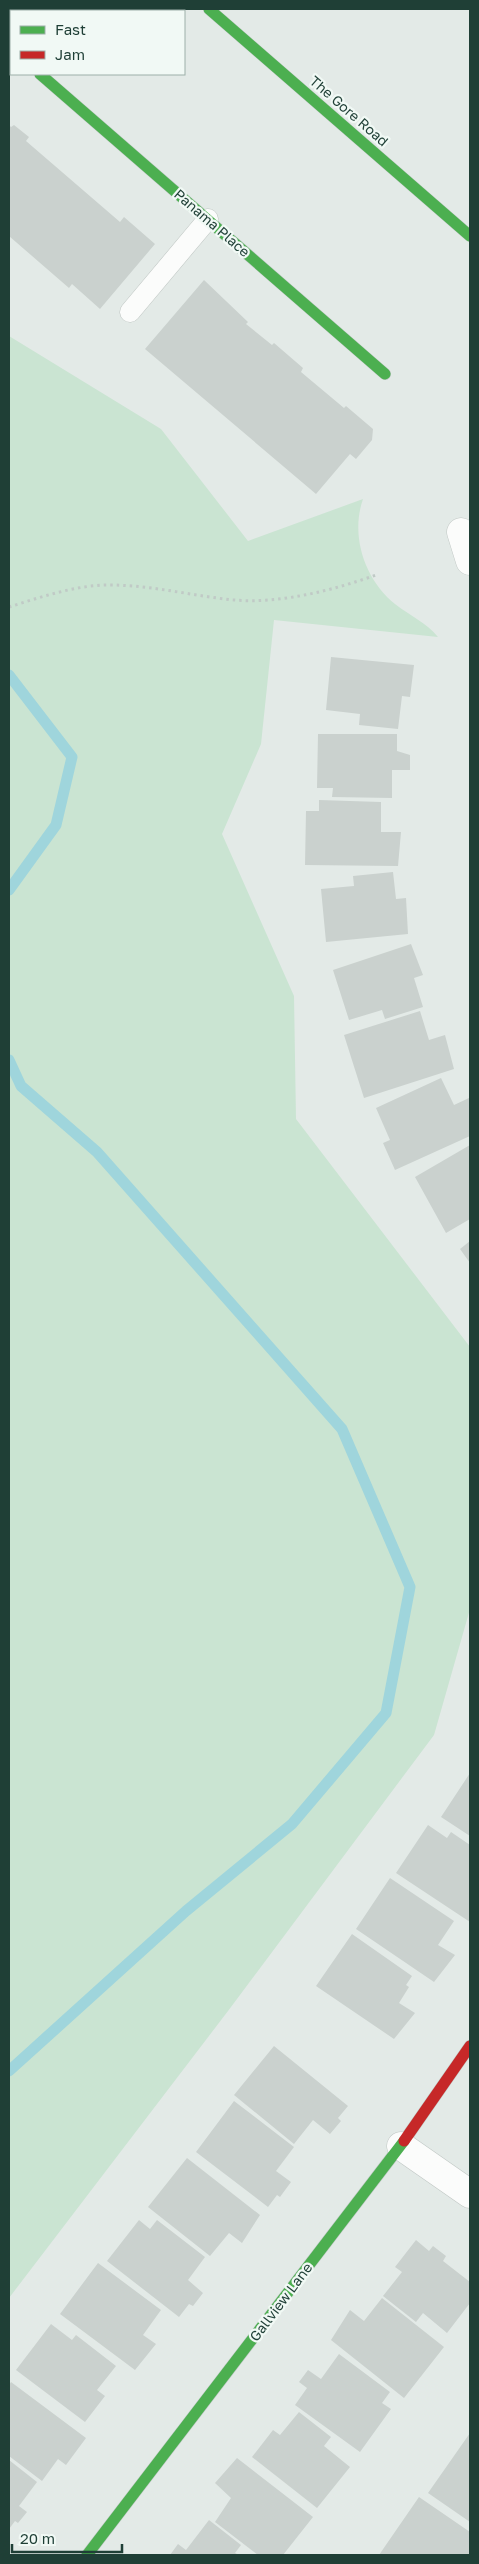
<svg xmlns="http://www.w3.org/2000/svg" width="479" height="2564" font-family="'Golos Text',sans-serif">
	<rect width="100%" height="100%" fill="#e3eae7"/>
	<path fill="#cae4d2" d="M9,336L161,429L248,541L363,499C350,536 365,580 395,604C410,616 426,622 438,637L274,620L261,744L222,834L294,996L296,1119L470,1347V1609L434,1735L228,2011L9,2298Z"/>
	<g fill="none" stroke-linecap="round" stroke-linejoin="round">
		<path stroke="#9fd5dc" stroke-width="11" d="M9,675L72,757L56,825L9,890
			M9,1060L21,1086L97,1152L342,1429L410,1587L386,1713L292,1824L186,1911L9,2071"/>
	</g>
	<path fill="#cad1ce" d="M9,125L11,127L14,125L29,137L26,141L120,222L124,217L155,244L100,309L72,284L69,288L9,236Z
		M204,280L248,322L246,324L272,345L274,343L303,368L301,372L344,408L346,406L373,429L372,440L356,459L350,454L316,494L145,349Z
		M331,657L414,665L410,697L402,696L398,729L359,725L360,714L326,710Z
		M318,734H397V751L410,755V770H392V798L332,797L333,788H317Z
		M319,800L381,802V832H401L398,866L305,865L306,811H319Z
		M393,872L396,899L406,898L408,934L326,942L321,889L354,886L353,876Z
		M411,944L423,975L414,978L423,1007L385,1019L382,1010L349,1020L333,970Z
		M420,1011L429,1040L445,1035L454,1069L364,1098L344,1035Z
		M441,1078L454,1105L469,1098L470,1136L395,1170L383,1143L390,1140L376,1108Z
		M470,1145V1219L446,1233L415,1177Z
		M470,1241V1263L460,1249Z
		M470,1773V1836L441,1817Z
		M428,1825L447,1838L451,1832L470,1845V1922L396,1873Z
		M390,1878L454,1921L438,1945L455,1955L434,1982L356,1929Z
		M352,1934L412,1976L406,1985L409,1987L399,2003L415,2013L394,2039L316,1986Z
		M274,2046L348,2106L338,2118L341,2121L330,2134L313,2120L294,2144L234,2095Z
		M234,2101L294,2147L276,2171L291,2182L280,2197L277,2195L268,2207L196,2152Z
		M187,2158L260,2215L242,2243L229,2233L210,2256L148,2207Z
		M139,2220L150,2229L157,2220L205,2257L188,2280L203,2293L193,2306L189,2304L179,2317L107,2261Z
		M416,2240L429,2251L433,2246L446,2256L443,2261L470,2282V2303L447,2333L423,2313L416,2322L383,2296L402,2272L395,2267Z
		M98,2263L161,2310L143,2335L156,2344L135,2370L60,2314Z
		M382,2298L444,2347L404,2398L331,2340L350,2310L364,2321Z
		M51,2324L72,2340L76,2335L116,2366L97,2390L105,2396L85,2422L16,2370Z
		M339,2354L390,2392L382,2403L391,2409L360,2452L295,2405L307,2388L299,2382L308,2370L321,2379Z
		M11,2382L86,2438L66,2465L58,2459L42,2481L9,2456V2385Z
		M299,2412L331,2437L324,2446L350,2467L317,2508L252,2457L273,2430L280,2435Z
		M470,2433V2522L428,2493Z
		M237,2458L313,2517L283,2555H258L215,2522L231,2498L215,2483Z
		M9,2460L37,2482L19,2506L27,2512L18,2523L15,2521L9,2529Z
		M419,2497L470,2532V2555H379Z
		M209,2520L241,2545L235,2553L239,2555H170L178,2544L186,2550Z"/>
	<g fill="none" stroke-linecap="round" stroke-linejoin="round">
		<defs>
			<path id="lane" d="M130,312L208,219"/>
			<path id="street" d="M9,47L11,49
				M461,532L470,561
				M401,2146L470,2194"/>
			<path id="fast" d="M209,9L470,236
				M40,74L385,374
				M87,2555L404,2141"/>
			<path id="jam" d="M404,2141L470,2046"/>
		</defs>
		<use href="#lane" stroke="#c0c7c4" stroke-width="21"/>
		<use href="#street" stroke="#c0c7c4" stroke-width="29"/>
		<use href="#fast" stroke="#bec7c4" stroke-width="12"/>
		<use href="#jam" stroke="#bec7c4" stroke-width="12"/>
		<path stroke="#c0cac6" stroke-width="3" stroke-dasharray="2.5 4" stroke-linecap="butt" d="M9,607C41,597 76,585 109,585C151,585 193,596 234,600C280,604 334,590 376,575"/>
		<use href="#lane" stroke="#fbfcfb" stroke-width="20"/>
		<use href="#street" stroke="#fbfcfb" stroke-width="28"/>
		<use href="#fast" stroke="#4caf50" stroke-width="11"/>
		<use href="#jam" stroke="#c62828" stroke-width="11"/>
	</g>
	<g text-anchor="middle" stroke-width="4.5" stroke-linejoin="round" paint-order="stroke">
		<g font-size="14" fill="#1f3f36" stroke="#f1f9f5">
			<text transform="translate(349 111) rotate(41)" y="5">The Gore Road</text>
			<text transform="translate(212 223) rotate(41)" y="5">Panama Place</text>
			<text transform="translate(281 2302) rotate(-53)" y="5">Gallview Lane</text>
		</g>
	</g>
	<rect width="479" height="2564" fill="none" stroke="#1f3f36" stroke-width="20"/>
	<rect x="10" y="10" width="175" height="65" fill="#f1f9f5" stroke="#9dafa9"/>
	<rect x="20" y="26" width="25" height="8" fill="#4caf50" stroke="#9dafa9"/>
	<text x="55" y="35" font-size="15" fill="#1f3f36">Fast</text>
	<rect x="20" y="51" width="25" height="8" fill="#c62828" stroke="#9dafa9"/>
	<text x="55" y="60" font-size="15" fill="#1f3f36">Jam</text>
	<path d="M12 2544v8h110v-8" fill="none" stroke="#1f3f36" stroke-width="2.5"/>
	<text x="20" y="2544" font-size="15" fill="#1f3f36" stroke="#f1f9f5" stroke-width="4" paint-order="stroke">20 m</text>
</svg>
